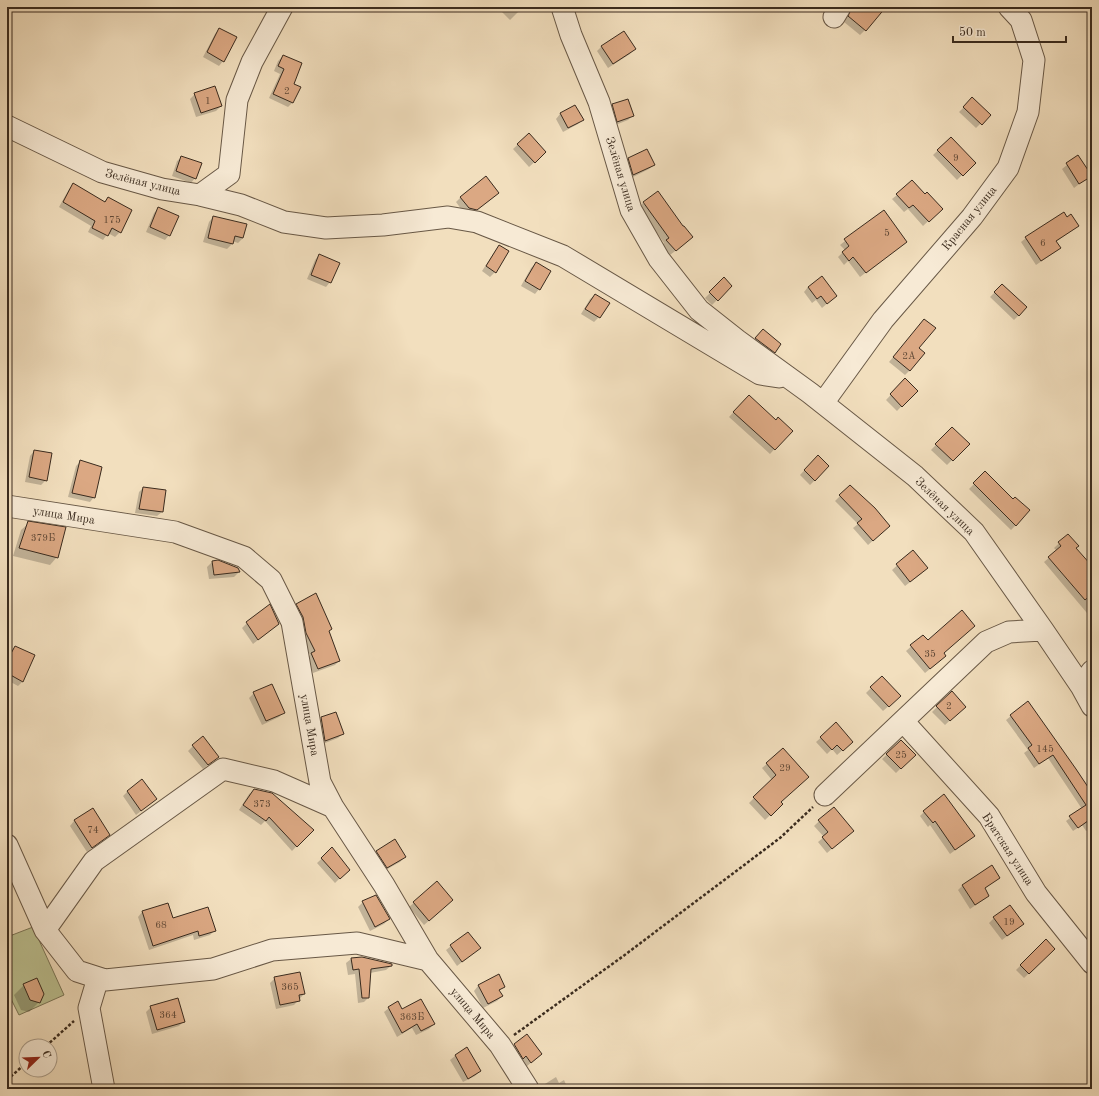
<svg xmlns="http://www.w3.org/2000/svg" width="1099" height="1096" font-family="'Old Standard TT',serif">
	<rect width="100%" height="100%" fill="#f2dfbe"/>
	<filter id="stains"><feTurbulence type="fractalNoise" baseFrequency=".005" numOctaves="4"/><feColorMatrix values="0 0 0 0 .2 0 0 0 0 .09 0 0 0 0 .02 0 0 0 .5 -.17"/></filter>
	<radialGradient id="worn" r=".72"><stop offset=".6" stop-color="#630" stop-opacity="0"/><stop offset="1" stop-color="#630" stop-opacity=".3"/></radialGradient>
	<path fill="#bcc191" stroke="#7b7658" d="M33,927L64,995L19,1015L11,999L7,1000V937Z"/>
	<path fill="#0003" d="M235,7H248L243,12Z
		M497,7H523L510,20Z
		M846,7H875L865,30L860,35L844,22L848,13Z
		M219,29L223,61L219,66L203,57L215,34Z
		M601,47L634,49L630,54L608,68L597,51Z
		M283,56L293,85V102L288,107L269,98L280,74L274,71L278,61Z
		M195,94L221,106L216,111L196,117L190,99Z
		M972,99L989,115L976,128L959,112Z
		M613,105L633,115L628,120L613,126L608,110Z
		M575,106L582,119L578,124L563,132L556,119L560,114Z
		M529,134L540,157L529,167L513,149Z
		M951,138L974,163L957,180L933,155Z
		M1078,156L1091,175L1074,188L1062,169Z
		M182,157L195,178L191,183L172,176L177,161Z
		M629,158L654,165L649,169L629,179L624,163Z
		M74,185L104,202L108,198L120,232L115,237L108,233L103,240L88,232L91,226L59,207L69,189Z
		M897,195H925L941,209L923,226L908,209L904,212L892,199Z
		M461,197H493L471,214L464,213L456,202Z
		M643,203L687,242L670,255L662,245L664,243L639,207Z
		M159,208L169,235L165,240L146,232L154,213Z
		M883,211L901,246L860,277L848,261L844,265L838,257L845,250L840,245Z
		M213,217L246,225L243,238L238,243L232,241V244L227,249L203,242L209,222Z
		M1067,218L1077,226L1056,242L1060,248L1055,252L1036,265L1021,242L1026,238Z
		M499,246L495,272L490,277L482,271L495,251Z
		M319,255L330,282L326,287L307,279L315,260Z
		M536,263L539,289L535,294L521,286L531,268Z
		M724,279L731,286L712,305L705,298Z
		M1002,285L1026,308L1014,320L990,297Z
		M808,287L831,300L822,308L816,300L812,303L804,292Z
		M595,295L608,303L599,317L594,322L581,314L590,299Z
		M920,325L918,348L910,370L905,375L889,362Z
		M758,335L774,352L769,357L751,343Z
		M905,380L916,391L897,411L886,400Z
		M744,401L791,431L770,454L729,417Z
		M952,428L968,444L947,465L931,450Z
		M34,451L46,480L41,485L25,482L30,456Z
		M813,461L815,480L810,485L800,475Z
		M80,462L94,497L90,502L68,497L76,466Z
		M985,473L1016,525L1011,530L969,489Z
		M850,486L884,531L868,545L853,528L858,524L835,501Z
		M143,488L162,512L157,516L135,513L139,492Z
		M29,523L57,557L50,565L13,556L21,530Z
		M1068,535L1075,549L1092,567V619L1044,562L1057,551L1054,548Z
		M913,551L922,573L905,586L892,570Z
		M212,562L237,568L239,572L234,577L209,579L207,567Z
		M297,604L331,629L328,632L339,661L335,665L313,673L307,658L310,655L302,638L292,609Z
		M247,623L273,628L253,644L242,628Z
		M923,636L927,641L943,653L941,660L925,673L906,651Z
		M15,647L23,681L18,686L7,680V658L10,652Z
		M882,677L900,696L883,711L866,693Z
		M254,693L284,712L279,717L262,725L249,698Z
		M951,693L964,707L945,725L932,712Z
		M1028,702L1092,795V827L1086,831L1082,825L1073,831L1066,821L1082,809L1048,758L1034,768L1024,753L1028,750L1006,720Z
		M321,718L343,733L338,738L320,745L317,723Z
		M836,724L847,746L837,755L832,749L827,754L816,742Z
		M901,741L914,755L896,773L882,759Z
		M193,746L218,757L203,769L188,751Z
		M783,750L780,802L782,804L765,820L749,803L772,780L762,768Z
		M254,790L312,830L292,851L265,821L261,825L239,810L249,794Z
		M128,791L156,799L136,815L123,796Z
		M833,808L848,835L827,853L818,842L824,837L814,826Z
		M92,810L108,835L87,852L70,826L74,821Z
		M924,812L974,836L950,854L930,825L928,827L920,816Z
		M332,849L344,874L335,883L317,863Z
		M377,852L405,857L400,862L382,872L372,857Z
		M999,878L984,889L988,896L983,900L970,909L958,890L963,885Z
		M437,883L447,905L424,925L409,907Z
		M363,902L389,919L384,924L370,931L358,907Z
		M142,912L172,919L215,930L210,935L194,940L193,935L149,950L138,917Z
		M994,918L1023,924L1002,940L989,923Z
		M468,933L480,948L457,966L446,950Z
		M1046,940L1054,949L1024,978L1016,970Z
		M362,958L391,966L386,970L370,973L368,998L364,1002L358,1003L355,974L348,975L346,963L351,959Z
		M498,976L504,986L499,991L502,996L497,1001L483,1008L474,991L478,986Z
		M275,978L304,994L294,1005L276,1009L270,983Z
		M24,985L39,1002L29,1012L21,1010L14,995Z
		M151,1007L184,1021L179,1026L152,1034L146,1012Z
		M389,1008L402,1010L434,1024L429,1029L416,1035L412,1028L397,1037L384,1012Z
		M1092,1026V1038L1087,1031Z
		M527,1035L541,1054L526,1067L510,1050Z
		M467,1049L480,1071L475,1076L463,1082L450,1060L455,1056Z
		M556,1077L559,1083L564,1080L568,1089H537Z"/>
	<path fill="#dba883" stroke="#3a2b1e" d="M852,7H886L866,31L848,16Z
		M219,28L237,37L224,62L207,52Z
		M624,31L636,49L613,64L601,46Z
		M283,55L302,63L294,84L301,87L293,103L273,94L284,69L278,66Z
		M215,86L222,106L201,113L194,93Z
		M972,97L991,115L982,125L963,107Z
		M628,99L634,116L617,122L612,104Z
		M575,105L584,120L568,128L560,113Z
		M529,133L546,152L535,163L517,144Z
		M951,137L976,163L963,176L937,150Z
		M647,149L655,165L633,175L628,158Z
		M1078,155L1092,176L1079,184L1066,163Z
		M181,156L202,163L196,179L176,171Z
		M486,176L499,193L477,210L469,208L460,197Z
		M912,180L925,194L927,192L943,209L929,222L913,205L909,208L896,194Z
		M73,183L105,202L108,197L132,210L121,233L112,228L108,236L92,228L95,221L63,202Z
		M658,191L683,226H684L693,237L676,251L666,240L669,238L643,202Z
		M158,207L179,216L170,236L150,227Z
		M884,210L907,242L866,273L853,257L849,261L842,252L849,246L844,239Z
		M1064,212L1067,217L1071,214L1079,226L1056,241L1061,248L1041,261L1025,237Z
		M213,216L247,224L243,238L235,236L233,244L208,238Z
		M499,245L509,251L496,273L486,266Z
		M319,254L340,263L331,283L311,275Z
		M536,262L551,271L540,290L525,281Z
		M822,276L837,296L827,304L821,296L817,299L808,287Z
		M724,277L732,286L718,301L709,292Z
		M1002,284L1027,307L1019,316L994,292Z
		M595,294L610,303L600,318L585,309Z
		M924,319L936,328L919,348L925,353L910,371L893,357Z
		M763,329L781,344L775,353L755,338Z
		M905,378L918,391L902,407L890,394Z
		M749,395L776,420L778,417L793,431L775,450L733,412Z
		M952,427L970,444L953,461L935,444Z
		M34,450L52,453L47,481L29,477Z
		M818,455L829,466L815,481L804,470Z
		M80,460L102,467L95,498L72,493Z
		M985,471L1013,499L1015,497L1030,510L1016,526L973,483Z
		M850,485L875,508L890,526L873,541L857,523L862,519L839,495Z
		M143,487L166,490L163,512L139,509Z
		M28,521L66,527L58,558L19,548Z
		M1068,534L1079,546L1076,548L1092,566V594L1085,600L1048,557L1061,546L1058,542Z
		M913,550L928,568L910,582L896,564Z
		M218,560L238,568L240,572L214,575L212,561Z
		M316,593L332,629L329,631L340,661L318,669L311,653L315,651L306,633L303,617L296,604Z
		M270,604L279,624L258,640L246,622Z
		M962,610L975,626L944,653L946,656L930,669L910,645L923,635L928,640Z
		M15,646L35,655L23,682L7,673V661Z
		M882,676L901,696L889,707L870,687Z
		M272,684L285,713L266,721L253,692Z
		M952,691L966,707L950,721L936,706Z
		M1028,701L1076,769L1092,793V818L1078,828L1069,816L1086,805L1053,755L1039,764L1028,748L1032,745L1010,715Z
		M336,712L344,734L325,741L321,717Z
		M836,722L853,742L843,751L837,745L832,750L820,737Z
		M203,736L219,757L208,765L192,745Z
		M901,740L916,755L901,769L886,754Z
		M783,748L809,777L781,802L783,804L771,816L753,797L776,775L766,763Z
		M142,779L157,799L141,811L127,791Z
		M254,789L272,793L314,830L297,847L269,817L266,821L243,805Z
		M944,794L975,836L955,850L935,821L933,823L923,811Z
		M834,807L854,831L832,849L822,837L828,832L818,820Z
		M93,808L110,835L92,848L74,820Z
		M395,839L406,857L387,868L376,851Z
		M332,847L350,870L340,879L321,858Z
		M992,865L1000,878L985,888L989,896L975,905L962,885Z
		M437,881L453,900L429,921L413,902Z
		M376,895L390,919L375,927L362,901Z
		M168,903L173,918L208,907L216,931L199,936L198,931L153,946L142,911Z
		M1010,905L1024,924L1007,936L993,917Z
		M468,932L481,948L462,962L450,945Z
		M1046,939L1055,949L1029,974L1020,965Z
		M362,957L392,964V966L371,969L369,998H362L359,969L353,970L351,958Z
		M300,972L305,994L299,995L300,1001L280,1005L274,977Z
		M499,974L505,987L499,990L503,996L488,1004L478,985Z
		M37,978L44,994L40,1003L30,1000L23,984Z
		M178,998L185,1022L157,1030L150,1006Z
		M421,999L435,1024L421,1031L417,1024L402,1033L388,1007L398,1001L402,1009Z
		M527,1034L542,1054L531,1063L526,1056L523,1059L514,1044Z
		M467,1047L481,1071L468,1079L455,1055Z"/>
	<g fill="none" stroke-linecap="round" stroke-linejoin="round">
		<defs>
			<path id="minor" d="M562,7L571,35L599,102L631,210L659,259L699,310L737,340L810,393L915,476L974,532L1043,630L1081,686L1092,706
				M834,17L840,7
				M7,126L102,172L162,189L200,195L241,205L284,222L326,228L383,225L448,217L477,222L563,256L760,374L779,377
				M200,195L229,174L237,100L252,62L282,7
				M823,403L883,320L972,217L1008,168L1028,112L1034,60L1021,20L1009,7
				M7,506L175,532L244,557L271,580L292,622L320,782L333,807L384,885L428,960L500,1045L528,1089
				M1081,686L1092,671
				M903,721L989,816L1036,893L1092,963
				M825,795L986,642L1009,632L1043,630
				M7,845L45,930L77,971L105,980L213,969L272,950L357,943L428,960
				M45,930L94,861L223,769L274,781L333,807
				M98,978L89,1008L104,1089"/>
		</defs>
		<use href="#minor" stroke="#685846" stroke-width="23"/>
		<path stroke="#3a2b1e" stroke-width="2.5" stroke-dasharray="3 2" stroke-linecap="butt" d="M514,1035L622,957L780,838L813,807
			M46,1046L74,1021
			M7,1080L26,1063"/>
		<use href="#minor" stroke="#f7ead5" stroke-width="21"/>
	</g>
	<g text-anchor="middle" stroke-width="3.5" stroke-linejoin="round" paint-order="stroke">
		<g font-size="10" fill="#624a37">
			<text x="287" y="94">2</text>
			<text x="208" y="104">1</text>
			<text x="956" y="161">9</text>
			<text x="112" y="223">175</text>
			<text x="887" y="236">5</text>
			<text x="1043" y="246">6</text>
			<text x="909" y="359">2А</text>
			<text x="43" y="541">379Б</text>
			<text x="930" y="657">35</text>
			<text x="949" y="709">2</text>
			<text x="1045" y="752">145</text>
			<text x="901" y="758">25</text>
			<text x="785" y="771">29</text>
			<text x="262" y="807">373</text>
			<text x="93" y="833">74</text>
			<text x="1009" y="925">19</text>
			<text x="161" y="928">68</text>
			<text x="290" y="990">365</text>
			<text x="168" y="1018">364</text>
			<text x="412" y="1020">363Б</text>
		</g>
		<g font-size="12" fill="#3a2b1e" stroke="#f7ead5">
			<text transform="translate(621 174) rotate(73)" y="4">Зелёная улица</text>
			<text transform="translate(143 182) rotate(14)" y="4">Зелёная улица</text>
			<text transform="translate(969 218) rotate(-51)" y="4">Красная улица</text>
			<text transform="translate(945 506) rotate(44)" y="4">Зелёная улица</text>
			<text transform="translate(64 515) rotate(9)" y="4">улица Мира</text>
			<text transform="translate(310 725) rotate(80)" y="4">улица Мира</text>
			<text transform="translate(1008 849) rotate(57)" y="4">Братская улица</text>
			<text transform="translate(473 1013) rotate(50)" y="4">улица Мира</text>
		</g>
	</g>
	<rect width="1099" height="1096" fill="none" stroke="#f2dfbe" stroke-width="24"/>
	<rect x="8" y="8" width="1083" height="1080" fill="none" stroke="#3a2b1e" stroke-width="2"/>
	<rect x="12" y="12" width="1075" height="1072" fill="none" stroke="#3a2b1e"/>
	<g transform="translate(38 1058) rotate(67)"><circle r="19" fill="#f7ead5" stroke="#ab9e8c"/>
	<path d="M0-3L7 15L0 10L-7 15Z" fill="#8f2418"/>
	<text y="-6" font-size="11" font-weight="bold" text-anchor="middle" fill="#3a2b1e">С</text>
	</g>
	<path d="M953 36v6h113v-6" fill="none" stroke="#3a2b1e" stroke-width="2"/>
	<text x="959" y="36" font-size="12" fill="#3a2b1e" stroke="#f7ead5" stroke-width="3" paint-order="stroke">50 m</text>
	<rect width="100%" height="100%" filter="url(#stains)"/>
	<rect width="100%" height="100%" fill="url(#worn)"/>
</svg>
